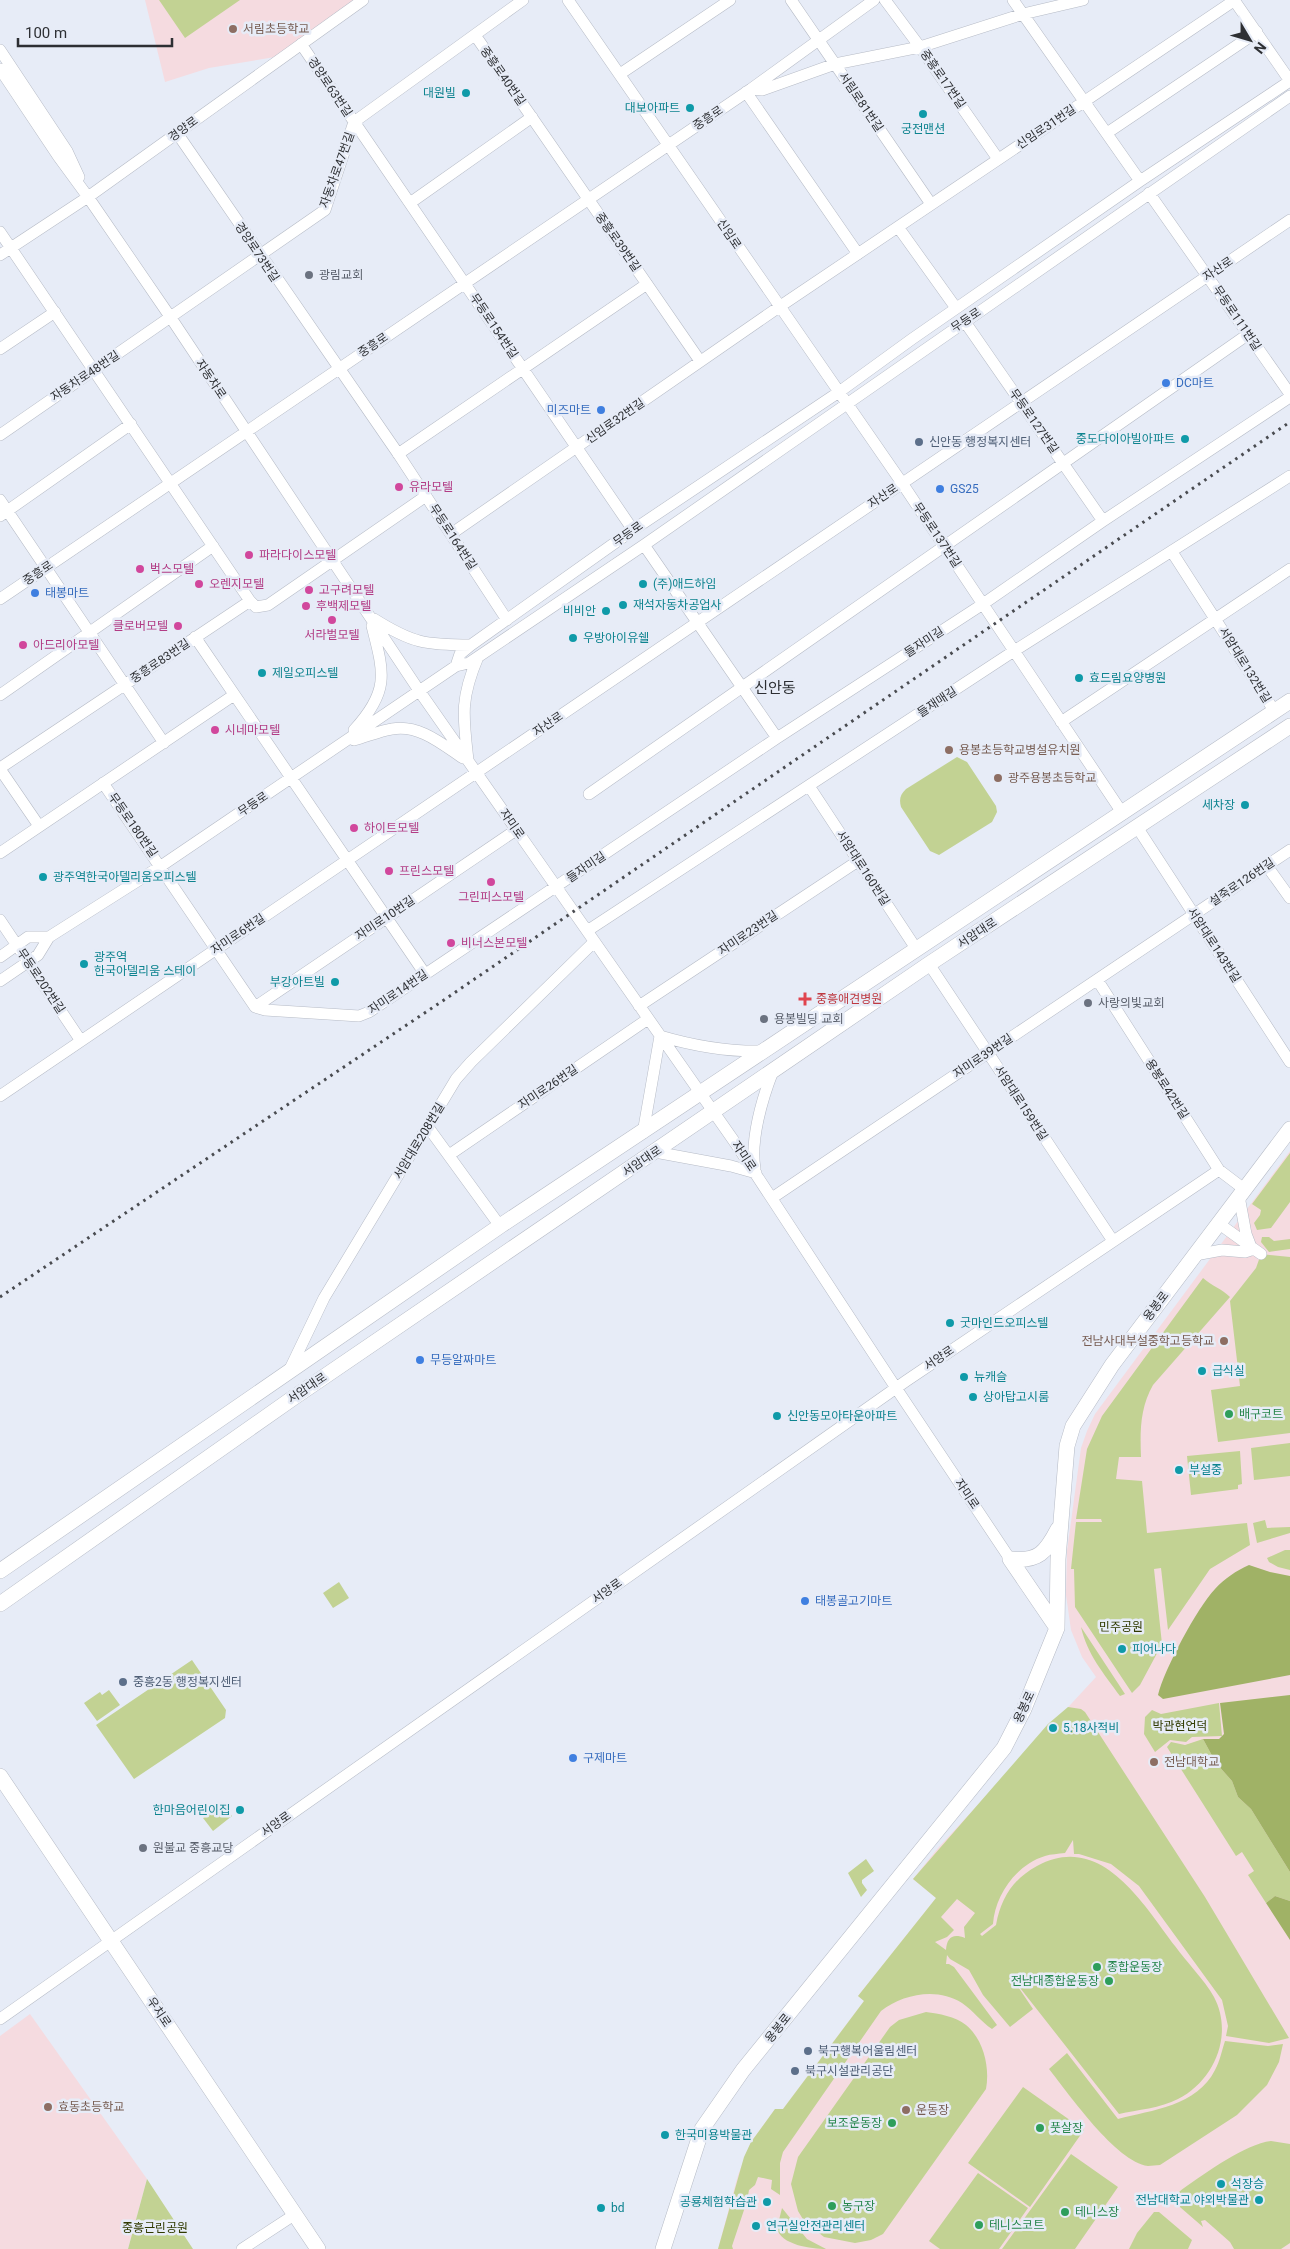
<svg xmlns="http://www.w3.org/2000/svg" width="1290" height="2249" font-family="Roboto,'Noto Sans KR',sans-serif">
	<rect width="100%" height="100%" fill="#e7ecf7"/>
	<path fill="#f5dbe0" d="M145,0H354L275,57L209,68L165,82Z
		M1290,1151V2249H718L738,2175L751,2142L775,2109H783L864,2001L858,1996L936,1898L913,1879L938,1848L1096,1677L1082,1657L1071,1630L1066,1595L1067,1551L1081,1448L1087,1431L1095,1414Z
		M30,2014L147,2179L128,2249H0V2036Z"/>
	<path fill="#c2d293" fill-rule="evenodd" d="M159,0H240L185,38Z
		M957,757L967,762L996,806L997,812L992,822L939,855L930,851L901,807C899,799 900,795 906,789Z
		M1290,1153V1202L1271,1228L1257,1230L1254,1223L1260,1215L1261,1210L1252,1204Z
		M1262,1237H1269L1274,1241L1290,1239V1249L1269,1252L1261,1242Z
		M1261,1254L1290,1257V1433L1218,1442L1211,1390L1240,1386L1230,1301L1256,1268Z
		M1203,1278C1212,1286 1222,1289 1230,1297L1153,1385C1140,1408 1140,1431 1141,1457H1119L1116,1479L1142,1481L1147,1533L1247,1523L1250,1545L1210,1569L1168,1630L1161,1568L1154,1569L1162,1644L1140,1685L1132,1693L1075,1607L1074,1569H1071L1076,1522H1102L1101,1519H1076L1087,1449L1102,1416Z
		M1290,1443V1476L1254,1480L1251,1448Z
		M1240,1451L1242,1484L1238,1485V1489L1191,1495L1187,1456Z
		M1265,1520L1267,1528L1290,1527V1533L1257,1543L1253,1523Z
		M1285,1550H1290V1570L1278,1567L1269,1562L1267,1558Z
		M339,1582L349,1598L333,1608L323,1593Z
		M1081,1627L1125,1694L1120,1696C1104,1674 1087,1654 1081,1627Z
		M192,1660L226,1710L225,1718L134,1779L96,1725Z
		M109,1690L120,1705L97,1721L84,1703L100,1692L102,1695Z
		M1219,1703L1222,1736L1192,1737L1186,1742L1170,1740L1155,1752L1144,1734L1145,1717L1152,1710L1161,1714Z
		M1068,1707L1081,1709L1085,1712L1205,1897L1289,2038L1269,2043L1226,2036L1228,2026L1222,2000L1139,1886L1111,1864L1079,1854H1074L1073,1840L1065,1853C1058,1854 1051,1854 1045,1856C1016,1865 995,1895 993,1924L980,1934L982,1936L996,1925C1001,1898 1013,1879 1037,1866C1101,1831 1143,1904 1175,1946C1187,1963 1204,1979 1214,1997C1234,2035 1214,2081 1178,2099C1161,2108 1137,2110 1119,2114L1010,1975L1033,2009L1010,2027L983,1995L969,1970L950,1959L947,1955L946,1964H949L954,1967L997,2025L992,2029C981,2022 974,2011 962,2003C937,1987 903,1994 881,2011L783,2152L780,2163V2195L771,2189L772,2180L758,2177L755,2185L749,2190L747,2201L732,2246L733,2249H718L744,2157L751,2142L775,2109H783L864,2001L858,1996L936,1898L913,1879L1048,1724ZM957,1899L975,1913L964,1927L965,1938C952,1933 947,1938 946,1950L935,1942L947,1937L954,1930L941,1917Z
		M1203,1739L1216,1763L1232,1781L1238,1797L1251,1809L1290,1872V1901L1275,1896L1266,1903L1248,1875L1254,1871L1242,1852L1236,1856L1167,1747L1171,1742L1185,1745Z
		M223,1804L232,1816L213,1831L203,1818Z
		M866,1859L874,1871L862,1880V1883L867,1890L861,1897L848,1873Z
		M926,2012C939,2014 955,2016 966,2025C984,2040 990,2068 986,2089L883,2234L871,2240L855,2243L824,2237L804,2221L798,2211L791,2184L798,2157L890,2027L899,2020Z
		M1225,2041L1268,2046L1283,2044L1279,2062L1267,2085L1237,2115L1160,2165C1156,2165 1152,2166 1148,2166C1116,2162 1069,2094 1049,2069L1067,2053L1118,2119C1152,2110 1197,2106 1215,2070C1220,2061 1222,2050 1225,2041Z
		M1023,2087L1084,2130L1030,2207L968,2163Z
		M1271,2141L1290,2144V2243L1281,2249H1234L1230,2242L1205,2220L1201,2221L1203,2227L1173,2201L1172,2197C1177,2195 1179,2191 1184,2188C1206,2173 1245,2144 1271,2141Z
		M1071,2154L1118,2187L1075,2249H1002Z
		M978,2173L1028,2208L999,2249H940L929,2241Z
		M147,2179L193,2249H128Z
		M782,2208L807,2239L826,2249C812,2249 780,2245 777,2228Z
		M1154,2212H1159L1192,2240L1188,2249H1129L1137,2233Z"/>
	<path fill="#a0b266" d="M1249,1565L1270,1572L1290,1576V1675L1163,1699L1158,1695C1164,1670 1197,1608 1215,1589C1225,1578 1236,1571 1249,1565Z
		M1290,1695V1872L1251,1809L1238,1797L1232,1781L1216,1763L1203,1739H1219L1224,1734L1220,1703Z
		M1275,1896L1290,1901V1940L1266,1903Z"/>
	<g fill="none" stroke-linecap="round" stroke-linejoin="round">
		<defs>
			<path id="minor" d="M568,0L902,483L1123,814
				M791,0L931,204
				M885,0L920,47L998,159
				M1013,0L1140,181
				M1234,0L1290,81
				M475,35L700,361
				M301,44L633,530
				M0,50L67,151L79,177
				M0,69L58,156L88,197L171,318L420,692L736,1144L896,1388L1010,1559
				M620,74L730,0
				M751,89L762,90L835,64L920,47L1023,14L1083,0
				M746,92L858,254
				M177,133L399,455L507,620
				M1107,133L1257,32
				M1149,193L1290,394
				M410,203L532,117
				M898,227L956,308
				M0,232L250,601
				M0,255L88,197L363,0
				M965,322L1103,521
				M0,349L55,312
				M0,435L325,210L354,122L523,0
				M398,454L647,284
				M0,500L164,743
				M0,516L131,424
				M451,534L779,307L1235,0
				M644,545L777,738
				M1172,552L1275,712
				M0,599L751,89L874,0
				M374,619C412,643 425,645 471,645
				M195,637L425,974
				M456,666L460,654L471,645L633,530L839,392L912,339L1140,181L1290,81
				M0,695L213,546
				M1061,722L1290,569
				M354,730C390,691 384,673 372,626
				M354,740C366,737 379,731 392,729C419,724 442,744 463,758
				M468,760C463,716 460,699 478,657
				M0,768L250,601L256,607L268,605L426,496
				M0,769L39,826
				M103,783L255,1007L265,1010L359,1016L369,1012L777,738L983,604L1103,521L1290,397
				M809,786L917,950
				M589,794L1247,335
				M1137,827L1290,1062
				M0,853L234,695
				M1267,866L1290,898
				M0,920L81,1041
				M587,931L1014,651L1290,476
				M0,957L28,937H49
				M929,964L1113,1241
				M0,981L38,955L49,937L161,866L456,666L469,663L644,545L1290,96
				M1098,981L1219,1170L1244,1189
				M639,1006L858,861
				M255,1007L516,830
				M660,1036C694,1046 728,1052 764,1051
				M0,1096L1290,220
				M428,1127L500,1226
				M643,1133L660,1036
				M655,1152L731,1166L756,1173
				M449,1155L648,1019
				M755,1169C750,1140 762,1099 773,1071
				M1239,1196L1246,1234L1251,1247
				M772,1198L1290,850
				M1218,1223L1261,1254
				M1195,1255L1222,1250L1245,1252L1254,1249
				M289,1371L324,1298L456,1079L471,1062L594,942
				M0,2019L906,1381L1219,1170
				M242,2249L294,2215"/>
			<path id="major" d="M1010,1559L1057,1628
				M1010,1559C1039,1562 1046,1552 1058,1529
				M0,1571L500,1226L1290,701
				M0,1604L293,1398L929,964L1290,726
				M0,1776L318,2249
				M663,2249L702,2129L743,2070L1004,1748L1024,1709L1057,1628L1058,1559L1067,1446L1073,1426L1112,1365L1290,1129"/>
		</defs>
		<use href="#minor" stroke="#b6bbc6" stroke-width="12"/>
		<use href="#major" stroke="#b6bbc6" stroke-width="16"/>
		<use href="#minor" stroke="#fff" stroke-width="11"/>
		<use href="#major" stroke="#fff" stroke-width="15"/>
		<path stroke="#494b50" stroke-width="3" stroke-dasharray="2.5 5" stroke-linecap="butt" d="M0,1297L441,1002L1290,422"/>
	</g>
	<g fill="#8d6e63" stroke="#e7ecf7" stroke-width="2">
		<circle cx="233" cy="29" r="5"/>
		<circle cx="949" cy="750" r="5"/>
		<circle cx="998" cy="778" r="5"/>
		<circle cx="1224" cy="1341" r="5"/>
		<circle cx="1154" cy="1762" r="5"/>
		<circle cx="48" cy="2107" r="5"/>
		<circle cx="906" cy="2110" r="5"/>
	</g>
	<g fill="#0f9aa8" stroke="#e7ecf7" stroke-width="2">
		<circle cx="466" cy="93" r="5"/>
		<circle cx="690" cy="108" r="5"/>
		<circle cx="923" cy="114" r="5"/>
		<circle cx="1185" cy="439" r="5"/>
		<circle cx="643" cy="584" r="5"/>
		<circle cx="623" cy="605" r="5"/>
		<circle cx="606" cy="611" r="5"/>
		<circle cx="573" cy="638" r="5"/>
		<circle cx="262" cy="673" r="5"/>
		<circle cx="1079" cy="678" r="5"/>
		<circle cx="1245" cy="805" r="5"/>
		<circle cx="43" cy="877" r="5"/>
		<circle cx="84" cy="964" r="5"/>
		<circle cx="335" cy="982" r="5"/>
		<circle cx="950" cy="1323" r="5"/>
		<circle cx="1202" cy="1371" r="5"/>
		<circle cx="964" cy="1377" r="5"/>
		<circle cx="973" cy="1397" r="5"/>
		<circle cx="777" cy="1416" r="5"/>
		<circle cx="1179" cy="1470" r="5"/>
		<circle cx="1122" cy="1649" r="5"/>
		<circle cx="1053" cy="1728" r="5"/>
		<circle cx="240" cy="1810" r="5"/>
		<circle cx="665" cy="2135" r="5"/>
		<circle cx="1221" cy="2184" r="5"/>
		<circle cx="1259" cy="2200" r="5"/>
		<circle cx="767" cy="2202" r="5"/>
		<circle cx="601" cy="2208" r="5"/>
		<circle cx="756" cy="2226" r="5"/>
	</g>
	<g fill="#6b7280" stroke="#e7ecf7" stroke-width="2">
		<circle cx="309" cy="275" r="5"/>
		<circle cx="1088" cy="1003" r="5"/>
		<circle cx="764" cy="1019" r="5"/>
		<circle cx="143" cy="1848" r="5"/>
	</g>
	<g fill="#3f7fe0" stroke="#e7ecf7" stroke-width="2">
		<circle cx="1166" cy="383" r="5"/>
		<circle cx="601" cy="410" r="5"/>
		<circle cx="940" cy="489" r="5"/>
		<circle cx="35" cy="593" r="5"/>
		<circle cx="420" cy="1360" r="5"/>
		<circle cx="805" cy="1601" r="5"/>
		<circle cx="573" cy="1758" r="5"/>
	</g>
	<g fill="#5c6f8a" stroke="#e7ecf7" stroke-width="2">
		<circle cx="919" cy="442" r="5"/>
		<circle cx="123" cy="1682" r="5"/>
		<circle cx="808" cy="2051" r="5"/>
		<circle cx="795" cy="2071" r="5"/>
	</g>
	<g fill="#d1479c" stroke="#e7ecf7" stroke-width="2">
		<circle cx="399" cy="487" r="5"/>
		<circle cx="249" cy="555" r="5"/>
		<circle cx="140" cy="569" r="5"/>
		<circle cx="199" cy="584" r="5"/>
		<circle cx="309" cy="590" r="5"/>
		<circle cx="306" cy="606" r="5"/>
		<circle cx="332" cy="620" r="5"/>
		<circle cx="178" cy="626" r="5"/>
		<circle cx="23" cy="645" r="5"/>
		<circle cx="215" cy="730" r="5"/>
		<circle cx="354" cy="828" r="5"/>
		<circle cx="389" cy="871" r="5"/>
		<circle cx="491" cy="882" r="5"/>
		<circle cx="451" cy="943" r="5"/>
	</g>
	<path fill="#e0444e" stroke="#e7ecf7" stroke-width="2" d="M802.5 991.5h5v5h5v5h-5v5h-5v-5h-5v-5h5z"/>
	<g fill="#2e9e5b" stroke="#e7ecf7" stroke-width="2">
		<circle cx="1229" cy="1414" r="5"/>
		<circle cx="1097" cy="1967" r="5"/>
		<circle cx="1109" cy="1981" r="5"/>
		<circle cx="892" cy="2123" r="5"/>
		<circle cx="1040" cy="2128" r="5"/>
		<circle cx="832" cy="2206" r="5"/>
		<circle cx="1065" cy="2212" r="5"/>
		<circle cx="979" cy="2225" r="5"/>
	</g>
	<g text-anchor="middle" stroke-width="5" stroke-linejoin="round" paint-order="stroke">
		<g font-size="12" fill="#785e54" stroke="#e7ecf7" text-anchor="start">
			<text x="243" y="33">서림초등학교</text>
			<text x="959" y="754">용봉초등학교병설유치원</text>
			<text x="1008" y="782">광주용봉초등학교</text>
			<text x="1214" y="1345" text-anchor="end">전남사대부설중학고등학교</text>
			<text x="1164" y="1766">전남대학교</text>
			<text x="58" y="2111">효동초등학교</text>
			<text x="916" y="2114">운동장</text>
		</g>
		<g font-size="12" fill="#2d2f33" stroke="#e7ecf7">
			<text transform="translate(503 76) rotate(55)" y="4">중흥로40번길</text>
			<text transform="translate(943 79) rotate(55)" y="4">중흥로17번길</text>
			<text transform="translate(330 87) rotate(56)" y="4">경양로63번길</text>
			<text transform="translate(861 102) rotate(56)" y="4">서림로81번길</text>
			<text transform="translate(708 118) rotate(-34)" y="4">중흥로</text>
			<text transform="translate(1046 127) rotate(-34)" y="4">신임로31번길</text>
			<text transform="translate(183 129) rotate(-36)" y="4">경양로</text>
			<text transform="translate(337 170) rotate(-70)" y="4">자동차로47번길</text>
			<text transform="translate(729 234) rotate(56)" y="4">신임로</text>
			<text transform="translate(618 242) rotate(55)" y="4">중흥로39번길</text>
			<text transform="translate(257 252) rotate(56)" y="4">경양로73번길</text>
			<text transform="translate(1218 269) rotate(-34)" y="4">자산로</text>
			<text transform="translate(1237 318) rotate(56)" y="4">무등로111번길</text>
			<text transform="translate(966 320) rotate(-34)" y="4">무등로</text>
			<text transform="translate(494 326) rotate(56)" y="4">무등로154번길</text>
			<text transform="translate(373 345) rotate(-34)" y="4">중흥로</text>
			<text transform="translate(85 376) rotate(-34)" y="4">자동차로48번길</text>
			<text transform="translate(211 379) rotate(56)" y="4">자동차로</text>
			<text transform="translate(615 421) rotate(-35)" y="4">신임로32번길</text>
			<text transform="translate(1034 421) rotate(55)" y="4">무등로127번길</text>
			<text transform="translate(883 496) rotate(-34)" y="4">자산로</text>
			<text transform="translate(628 534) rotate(-35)" y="4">무등로</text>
			<text transform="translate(937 535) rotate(56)" y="4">무등로137번길</text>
			<text transform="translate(453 537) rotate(57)" y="4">무등로164번길</text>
			<text transform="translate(38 573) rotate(-34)" y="4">중흥로</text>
			<text transform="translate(924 642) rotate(-33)" y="4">들자미길</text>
			<text transform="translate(160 661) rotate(-34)" y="4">중흥로83번길</text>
			<text transform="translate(1245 665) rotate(58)" y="4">서암대로132번길</text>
			<text transform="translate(937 702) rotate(-33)" y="4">들재매길</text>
			<text transform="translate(548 724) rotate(-34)" y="4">자산로</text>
			<text transform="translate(253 804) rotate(-34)" y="4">무등로</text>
			<text transform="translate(512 824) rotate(55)" y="4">자미로</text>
			<text transform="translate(133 825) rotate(55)" y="4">무등로180번길</text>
			<text transform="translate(586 867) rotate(-34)" y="4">들자미길</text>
			<text transform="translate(863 868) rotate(57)" y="4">서암대로160번길</text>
			<text transform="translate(1242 882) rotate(-34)" y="4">설죽로126번길</text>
			<text transform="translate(385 918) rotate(-34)" y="4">자미로10번길</text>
			<text transform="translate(748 933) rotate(-34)" y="4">자미로23번길</text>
			<text transform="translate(977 933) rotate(-33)" y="4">서암대로</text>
			<text transform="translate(238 934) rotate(-34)" y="4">자미로6번길</text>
			<text transform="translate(1214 945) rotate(57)" y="4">서암대로143번길</text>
			<text transform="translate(41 981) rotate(56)" y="4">무등로202번길</text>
			<text transform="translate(398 992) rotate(-34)" y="4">자미로14번길</text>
			<text transform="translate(983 1056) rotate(-34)" y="4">자미로39번길</text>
			<text transform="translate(548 1087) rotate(-34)" y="4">자미로26번길</text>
			<text transform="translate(1167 1089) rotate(57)" y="4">용봉로42번길</text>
			<text transform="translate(1021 1103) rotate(57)" y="4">서암대로159번길</text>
			<text transform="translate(419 1141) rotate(-59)" y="4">서암대로208번길</text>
			<text transform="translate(744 1156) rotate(56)" y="4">자미로</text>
			<text transform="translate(642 1161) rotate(-34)" y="4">서암대로</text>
			<text transform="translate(1156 1306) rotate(-53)" y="4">용봉로</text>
			<text transform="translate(939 1358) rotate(-34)" y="4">서양로</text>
			<text transform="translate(307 1388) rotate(-34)" y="4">서암대로</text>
			<text transform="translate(967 1494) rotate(56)" y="4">자미로</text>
			<text transform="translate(607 1591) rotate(-35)" y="4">서양로</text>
			<text transform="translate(1024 1707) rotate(-65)" y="4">용봉로</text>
			<text transform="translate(276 1824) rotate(-35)" y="4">서양로</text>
			<text transform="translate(159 2012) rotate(56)" y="4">우치로</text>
			<text transform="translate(778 2028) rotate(-51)" y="4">용봉로</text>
		</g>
		<g font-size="12" fill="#0d838f" stroke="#e7ecf7" text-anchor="start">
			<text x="456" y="97" text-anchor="end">대원빌</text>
			<text x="680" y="112" text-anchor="end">대보아파트</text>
			<text x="923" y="133" text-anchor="middle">궁전맨션</text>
			<text x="1175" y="443" text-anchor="end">중도다이아빌아파트</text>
			<text x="653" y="588">(주)애드하임</text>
			<text x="633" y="609">재석자동차공업사</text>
			<text x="596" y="615" text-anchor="end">비비안</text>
			<text x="583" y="642">우방아이유쉘</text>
			<text x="272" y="677">제일오피스텔</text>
			<text x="1089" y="682">효드림요양병원</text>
			<text x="1235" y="809" text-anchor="end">세차장</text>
			<text x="53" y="881">광주역한국아델리움오피스텔</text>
			<text x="94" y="961">광주역<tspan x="94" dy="14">한국아델리움 스테이</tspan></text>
			<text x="325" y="986" text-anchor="end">부강아트빌</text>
			<text x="960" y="1327">굿마인드오피스텔</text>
			<text x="1212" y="1375">급식실</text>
			<text x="974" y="1381">뉴캐슬</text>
			<text x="983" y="1401">상아탑고시룸</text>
			<text x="787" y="1420">신안동모아타운아파트</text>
			<text x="1189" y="1474">부설중</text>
			<text x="1132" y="1653">피어나다</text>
			<text x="1063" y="1732">5.18사적비</text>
			<text x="230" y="1814" text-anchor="end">한마음어린이집</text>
			<text x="675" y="2139">한국미용박물관</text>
			<text x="1231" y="2188">석장승</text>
			<text x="1249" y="2204" text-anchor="end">전남대학교 야외박물관</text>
			<text x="757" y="2206" text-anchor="end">공룡체험학습관</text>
			<text x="611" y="2212">bd</text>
			<text x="766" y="2230">연구실안전관리센터</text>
		</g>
		<g font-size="12" fill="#5b616d" stroke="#e7ecf7" text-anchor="start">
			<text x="319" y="279">광림교회</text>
			<text x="1098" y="1007">사랑의빛교회</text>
			<text x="774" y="1023">용봉빌딩 교회</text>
			<text x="153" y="1852">원불교 중흥교당</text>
		</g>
		<g font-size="12" fill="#366cbe" stroke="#e7ecf7" text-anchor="start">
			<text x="1176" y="387">DC마트</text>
			<text x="591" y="414" text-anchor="end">미즈마트</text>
			<text x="950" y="493">GS25</text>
			<text x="45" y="597">태봉마트</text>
			<text x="430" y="1364">무등알짜마트</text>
			<text x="815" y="1605">태봉골고기마트</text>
			<text x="583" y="1762">구제마트</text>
		</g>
		<g font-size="12" fill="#4e5e75" stroke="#e7ecf7" text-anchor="start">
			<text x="929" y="446">신안동 행정복지센터</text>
			<text x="133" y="1686">중흥2동 행정복지센터</text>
			<text x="818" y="2055">북구행복어울림센터</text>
			<text x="805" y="2075">북구시설관리공단</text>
		</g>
		<g font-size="12" fill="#b23c85" stroke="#e7ecf7" text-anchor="start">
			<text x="409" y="491">유라모텔</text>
			<text x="259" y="559">파라다이스모텔</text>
			<text x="150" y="573">벅스모텔</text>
			<text x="209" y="588">오렌지모텔</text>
			<text x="319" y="594">고구려모텔</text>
			<text x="316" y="610">후백제모텔</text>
			<text x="168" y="630" text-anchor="end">클로버모텔</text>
			<text x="332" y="639" text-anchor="middle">서라벌모텔</text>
			<text x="33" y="649">아드리아모텔</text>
			<text x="225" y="734">시네마모텔</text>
			<text x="364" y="832">하이트모텔</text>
			<text x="399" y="875">프린스모텔</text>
			<text x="491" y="901" text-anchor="middle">그린피스모텔</text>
			<text x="461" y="947">비너스본모텔</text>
		</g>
		<g font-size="12" fill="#be3a42" stroke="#e7ecf7" text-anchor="start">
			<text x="816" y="1003">중흥애견병원</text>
		</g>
		<g font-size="12" fill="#27864d" stroke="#e7ecf7" text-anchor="start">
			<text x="1239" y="1418">배구코트</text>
			<text x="1107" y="1971">종합운동장</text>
			<text x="1099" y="1985" text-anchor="end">전남대종합운동장</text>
			<text x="882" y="2127" text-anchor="end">보조운동장</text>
			<text x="1050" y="2132">풋살장</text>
			<text x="842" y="2210">농구장</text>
			<text x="1075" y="2216">테니스장</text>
			<text x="989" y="2229">테니스코트</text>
		</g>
		<g font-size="12" fill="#303a00" stroke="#e7ecf7">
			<text x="1121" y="1631">민주공원</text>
			<text x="1180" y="1730">박관현언덕</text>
			<text x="155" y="2232">중흥근린공원</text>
		</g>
		<g font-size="15" fill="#2d2f33" stroke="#e7ecf7">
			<text x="775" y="693">신안동</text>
		</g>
	</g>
	<g transform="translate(1250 40) rotate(128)" stroke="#e7ecf7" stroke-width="4" paint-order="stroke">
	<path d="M0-4L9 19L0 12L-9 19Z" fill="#2d2f33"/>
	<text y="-8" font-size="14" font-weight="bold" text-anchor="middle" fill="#2d2f33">N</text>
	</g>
	<path d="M18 38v8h154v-8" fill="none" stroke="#2d2f33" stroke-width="2.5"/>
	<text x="25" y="38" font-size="15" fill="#2d2f33" stroke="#e7ecf7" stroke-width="4" paint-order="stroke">100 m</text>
</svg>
